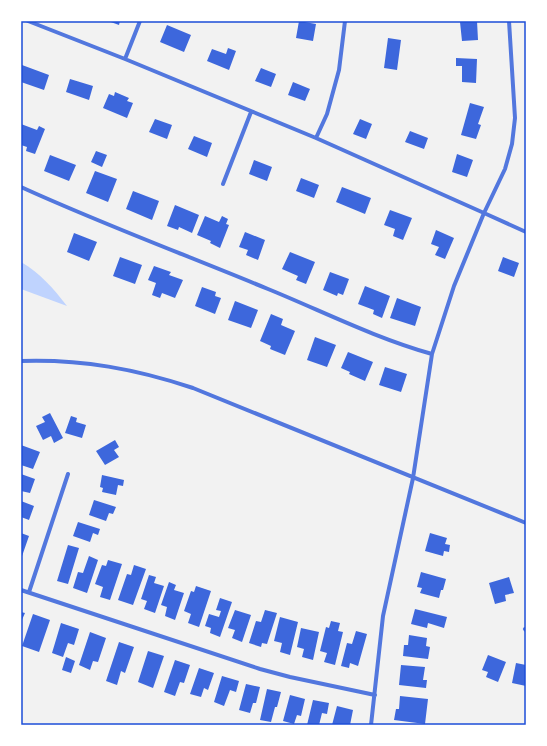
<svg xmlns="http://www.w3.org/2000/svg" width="547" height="746" font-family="Arial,sans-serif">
	<rect width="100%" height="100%" fill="#f2f2f2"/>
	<path fill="#bfd3fe" d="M21,262C40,273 53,288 67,306L21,289Z"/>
	<path fill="#3d67dc" d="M108,21H120L119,25Z
		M299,21L316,24L313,41L296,38Z
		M473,21H477L478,40L462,41L460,22Z
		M167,25L191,35L184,52L160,42Z
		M388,38L401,40L397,70L384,68Z
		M228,48L236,51L229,70L207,61L212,49L226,54Z
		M456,58L477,59L476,83L462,82V66H456Z
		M22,65L49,75L44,90L21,82Z
		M261,68L276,74L271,87L255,81Z
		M70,79L93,86L89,100L66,92Z
		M293,82L310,89L305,101L288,95Z
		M115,92L129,98L127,101L133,103L127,118L103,108L109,94L114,96Z
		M470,103L484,107L478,124L481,125L476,139L461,135Z
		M155,119L172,125L167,139L149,132Z
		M360,119L372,124L366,139L353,134Z
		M21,124L37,130L39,126L45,129L35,154L26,151L27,147L21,145Z
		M410,131L428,138L424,149L405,142Z
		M194,136L212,143L207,157L188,149Z
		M96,151L107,155L102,167L91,162Z
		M457,154L473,160L467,177L452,172Z
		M50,155L76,165L69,181L44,171Z
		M254,160L272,167L267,181L249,174Z
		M95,171L117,179L108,202L86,193Z
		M301,178L319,185L314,198L296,191Z
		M342,187L371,198L365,214L336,202Z
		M133,191L159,201L152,220L126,209Z
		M175,205L199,215L192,233L179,227L178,230L167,226Z
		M390,210L412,218L403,240L393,236L395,229L384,225Z
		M205,216L219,222L222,216L228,219L226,224L229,225L220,248L210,243L211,241L197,235Z
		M436,230L454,238L445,259L435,255L439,247L431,244Z
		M245,232L265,240L258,260L246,255L248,250L239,247Z
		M74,233L97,242L89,261L67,252Z
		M290,252L315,262L306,284L296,280L298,276L282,269Z
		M120,257L142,265L135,284L113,276Z
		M503,257L519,263L514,277L498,271Z
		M154,266L171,272L169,275L183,280L175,298L162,293L160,298L152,295L156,283L148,280Z
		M330,272L349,279L343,295L338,293L337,296L323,290Z
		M365,286L390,296L382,318L373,314L374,310L358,304Z
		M202,287L216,292L215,296L221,298L215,314L195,306Z
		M397,298L421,307L415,326L390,318Z
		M235,301L258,310L251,328L228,320Z
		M271,314L283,319L281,325L295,331L285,355L270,349L271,346L260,341Z
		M315,337L336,345L327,367L307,360Z
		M348,352L373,362L365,381L349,374L350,372L341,368Z
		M385,367L407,374L401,392L379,385Z
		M50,413L63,438L54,443L51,436L43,440L36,426L45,422L42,417Z
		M71,416L77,418L76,422L86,425L82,438L65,433Z
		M115,440L119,447L114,450L119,457L105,465L96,451Z
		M21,445L40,452L33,469L21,465Z
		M21,474L35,479L30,493L21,491Z
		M102,475L124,480L123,486L118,485L116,495L102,492L103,488L100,487Z
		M94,500L116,507L113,514L109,513L106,521L89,515Z
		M21,501L34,506L29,520L21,517Z
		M78,522L100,529L98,535L93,533L90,542L73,536Z
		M21,533L29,536L21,559Z
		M430,533L447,538L445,544L450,545L449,552L444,551L443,556L425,551Z
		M68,545L79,548L68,584L57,581Z
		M89,556L98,560L87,593L73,588L78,572L83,573Z
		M108,560L122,564L110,600L100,597L103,587L95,584L102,565L106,566Z
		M134,565L146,569L133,605L118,600L127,574L131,575Z
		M421,572L446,579L443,590H441L439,598L420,593L422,588L417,587Z
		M149,575L156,577L154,583L164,586L155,613L144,609L147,601L141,599Z
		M509,577L514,593L505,595L506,601L495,604L489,583Z
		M169,582L176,585L174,590L184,593L175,620L165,616L167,607L161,605Z
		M196,586L211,591L199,627L188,623L191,614L184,611L191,591L194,592Z
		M220,598L232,602L220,637L210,633L211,628L205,626L209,614L219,617L221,611L216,610Z
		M415,609L447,617L444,628L428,623L427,628L411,624Z
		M235,610L251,615L242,642L232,638L235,630L228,628Z
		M265,610L277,613L267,644L262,643L261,647L249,643L256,621L261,622Z
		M21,612L25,613L21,622Z
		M33,614L50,620L39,652L22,646Z
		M280,617L298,622L290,655L280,652L282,643L274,641Z
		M331,621L340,623L338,631L343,632L335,665L324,662L327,653L320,651L326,627L329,628Z
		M61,623L79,629L74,645L68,643L63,657L52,653Z
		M301,628L319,632L313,660L302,657L304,649L297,647Z
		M356,631L367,634L358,666L350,663L349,668L341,666L347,643L352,644Z
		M90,632L106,638L98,662L93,661L90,670L79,665Z
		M409,635L427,638L426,646L430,647L428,659L403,656L404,645H408Z
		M119,642L134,647L125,673L121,671L117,685L106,681Z
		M148,651L164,656L153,688L138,682Z
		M488,655L506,662L498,682L486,677L488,672L482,670Z
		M66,657L75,661L71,673L62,670Z
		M175,660L190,665L184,683L180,682L175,696L164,692Z
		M516,663L526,665V686L512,683Z
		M401,665L425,667L423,680H427L426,688L399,685Z
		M199,668L214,673L208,690L204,688L201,697L190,694Z
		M222,676L239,681L236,692L230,690L224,706L214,702Z
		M246,684L260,687L256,703H253L250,713L239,710Z
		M267,689L281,692L277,707H275L271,722L260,720Z
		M290,695L305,699L301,716L297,715L294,724L283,721Z
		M400,696L428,699L425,724L394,720L396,709H399Z
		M313,700L329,703L327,714L322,713L319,725H307Z
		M337,706L353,710L350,725H332Z"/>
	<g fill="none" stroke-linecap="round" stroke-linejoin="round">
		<path stroke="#5277de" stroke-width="4" d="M28,21L125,59L316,138L484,213L526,232
			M125,59L140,21
			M316,138L327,114L339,70L345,21
			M223,184L251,112
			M21,187C102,224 186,255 268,289C322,311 375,338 432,354
			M21,361C82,359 136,369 193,388L526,523
			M21,590L260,669L290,677L375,695
			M29,592L68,474
			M525,629L526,630
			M371,725L383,616L413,478L432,354L454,286L484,213L505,169L512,144L515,118L509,21"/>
	</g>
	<rect width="547" height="746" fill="none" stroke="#ffffff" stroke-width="44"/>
	<rect x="22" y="22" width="503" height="702" fill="none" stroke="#1d4ed8" stroke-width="1.5"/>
</svg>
